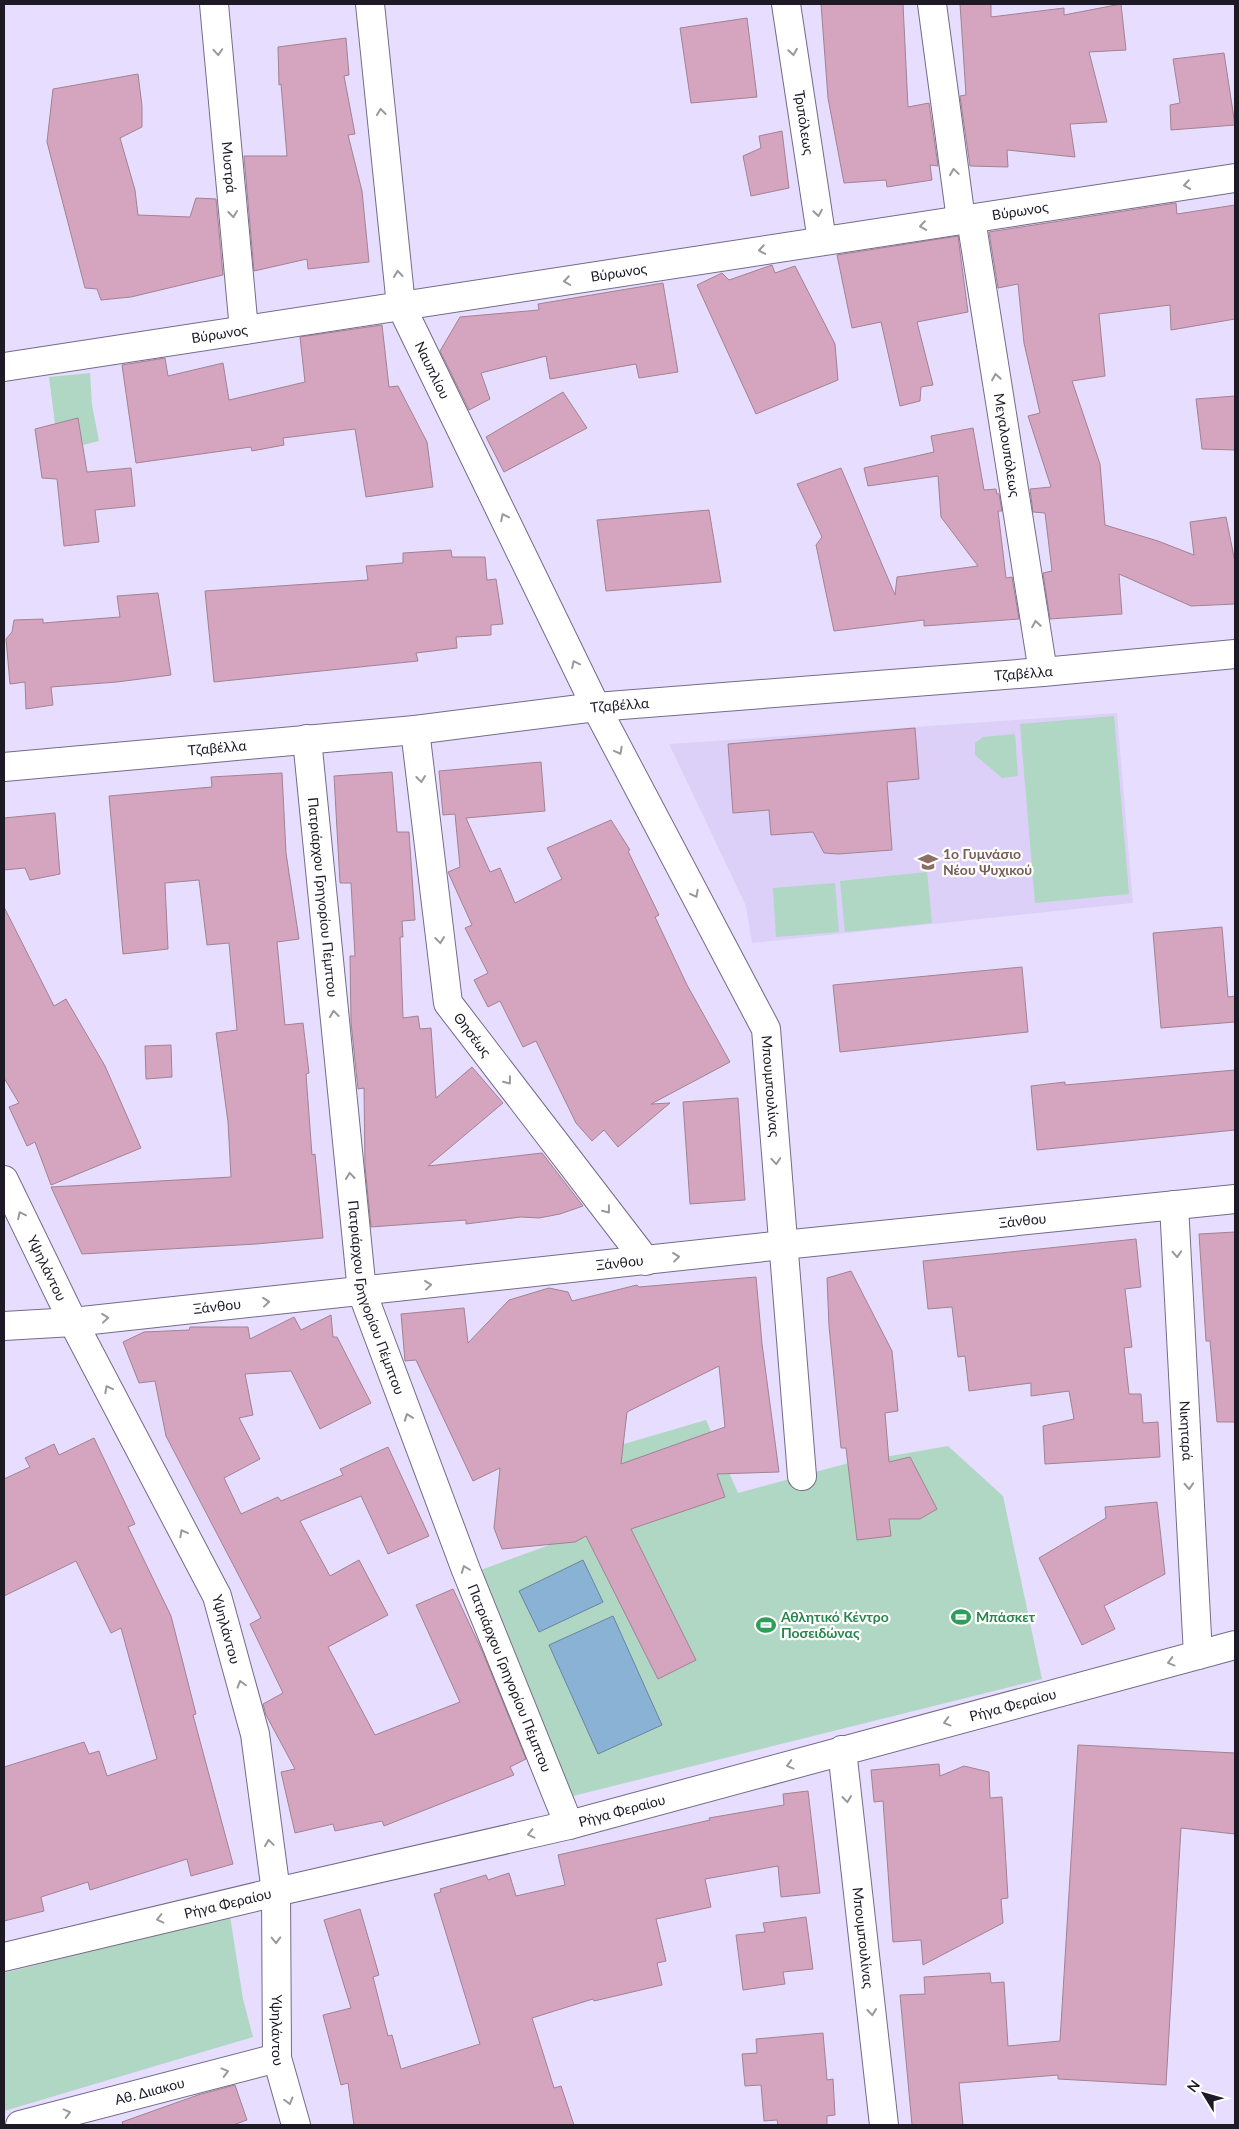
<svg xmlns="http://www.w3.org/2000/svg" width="1239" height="2129" font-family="Lato,sans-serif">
	<rect width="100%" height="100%" fill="#e7deff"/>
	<path fill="#dcd0f8" d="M1117,713L1133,903L752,943L746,906L669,744Z"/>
	<path fill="#b0d6c4" d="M90,373L92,405L99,441L83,445L78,419L55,424L49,377Z
		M1114,716L1129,894L1035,903L1020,724Z
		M1015,734L1018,776L1002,778L975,755V743L983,737Z
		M927,872L932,923L845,932L840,881Z
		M835,883L839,932L776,937L773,888Z
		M706,1420L738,1493L845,1464L948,1446L1003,1496L1042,1679L573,1796L478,1571L577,1535L583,1456Z
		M230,1916L243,1999L253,2037L4,2111V1973Z"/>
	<path fill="#89b2d5" stroke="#6984a0" d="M583,1560L603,1602L539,1632L519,1591Z
		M613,1616L662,1725L598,1754L549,1645Z"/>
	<path fill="#d5a4be" stroke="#a28293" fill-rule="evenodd" d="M821,4H903L908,107L929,103L938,166L930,165L932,180L887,187L886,180L844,183L828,98Z
		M960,4H991V17L1064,8V15L1121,4L1126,50L1089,52L1107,122L1070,124L1075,157L1007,150L1008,167L970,166L960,96L966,95Z
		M747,18L757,97L691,103L680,28Z
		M346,38L349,75L344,76L355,134L348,135L362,191L369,262L308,269L307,259L254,271L244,156H287L281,84L279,85L278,47Z
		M1224,53L1235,125L1171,130L1170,105L1180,103L1173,59Z
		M138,74L142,106V127L120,138L135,190L138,215L190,217L196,198L216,199L223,275L131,297L101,300L97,289L85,288L47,142L53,89Z
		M782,131L789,188L751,196L743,156L761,148L759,136Z
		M1176,203L1177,214L1235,205V319L1171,330L1170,305L1099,314L1105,376L1072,381L1100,464L1105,525L1158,541L1194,555L1190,522L1226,517L1235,562V604L1191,606L1119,574L1122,614L1050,619L1043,573L1052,571L1045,513L1033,512L1030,489L1051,487L1028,416L1040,413L1024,343L1018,284L998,288L989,232Z
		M958,236L968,312L917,322L933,385L921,387L920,401L900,406L881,322L852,328L837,255Z
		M772,265L775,273L795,266L835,344L838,380L756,414L697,285L722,273L729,280Z
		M663,283L678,372L639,378L636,364L550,379L546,356L481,373L490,399L469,410L440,351L460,317L539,310L538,304Z
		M382,325L389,387L398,386L427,442L433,487L366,497L355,429L283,438L284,445L252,451L251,447L136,463L122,365L165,358L168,376L223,363L229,400L305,382L300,337Z
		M563,392L587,428L504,472L486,437Z
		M1235,396V450L1202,449L1196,399Z
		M78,418L87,472L131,468L135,506L95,510L99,542L64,546L57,479L42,478L35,429Z
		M973,428L984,490L996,489L997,494H999L1002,511H998L1006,578L1012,577L1019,619L924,626V620L834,631L816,545L822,537L797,484L841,468L895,595L897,577L978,566L941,517L938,476L868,486L864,468L934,452L931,436Z
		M709,510L721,582L606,591L597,520Z
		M451,550L452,557H485L487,580L496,579L503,624L491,625V635L456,637L457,648L416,653L418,661L214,682L205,591L368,580L366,566L403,563V553Z
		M158,593L171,675L117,682L51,687L53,705L26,709L25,682L10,684L6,639L12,632L14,620L43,619V623L120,617L117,596Z
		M915,728L919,779L887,782L892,850L838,854L824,853L813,832L771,835L769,810L733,813L728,744Z
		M541,762L545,811L466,818L490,872L500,868L515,903L562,879L547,848L611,820L630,850L628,851L659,915L655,917L687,985L730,1062L651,1104L670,1103L618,1147L604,1130L592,1141L576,1123L536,1041L523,1047L500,1001L488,1007L474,980L488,973L465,928L472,925L448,872L460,867L455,814L443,815L439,771Z
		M392,772L397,832H409L415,920L402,921L403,937H400L403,1018L418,1016L420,1029L431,1028L436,1098L472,1067L503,1103L428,1166L542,1153L583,1206L560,1214L539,1218L521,1217L466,1224V1220L371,1227L365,1166L364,1088L358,1089L351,1022L350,956H355L351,883H340L334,776Z
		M282,773L286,853L299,939L277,942L285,1025L303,1023L309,1073L306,1074L312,1155L315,1154L323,1238L256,1244L82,1254L51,1187L231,1177L228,1122L216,1033L237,1030L229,943L207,945L199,880L165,883L168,949L123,954L109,796L212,787L211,777Z
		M55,813L60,874L30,880L25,868L4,870V818Z
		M4,907L54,1006L66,999L105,1066L141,1148L51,1185L35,1142L27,1146L9,1107L19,1103L4,1078Z
		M1222,927L1228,997L1235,996V1022L1161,1028L1153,933Z
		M1022,967L1028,1032L840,1052L833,985Z
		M171,1045L172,1077L146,1079L145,1046Z
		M1235,1070V1130L1037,1150L1031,1086L1065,1082V1085Z
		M738,1098L745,1200L690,1204L683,1102Z
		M1235,1232V1422H1217L1210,1341H1206L1199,1234Z
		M1136,1239L1141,1287L1125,1289L1132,1347L1124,1348L1129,1394H1141L1143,1423L1158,1422L1160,1457L1045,1464L1043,1426L1074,1419L1069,1391L1031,1396V1383L969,1391L965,1356L958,1357L952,1307L928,1309L923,1261Z
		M851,1271L892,1351L898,1411L885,1413L889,1462L910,1457L937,1509L920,1519H889L891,1536L857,1540L846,1448H841L829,1326L827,1278Z
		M756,1277L762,1344L779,1472L717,1474L725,1497L631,1529L696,1660L658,1679L586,1536L575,1542L502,1549L494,1528L500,1468L473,1481L416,1360L405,1361L401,1314L464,1308L468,1343L509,1300L549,1288L568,1292L572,1301L637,1285L639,1287ZM719,1366L725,1427L621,1464L627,1412Z
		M331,1315L333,1337H337L371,1403L320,1429L291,1371L245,1374L253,1415L239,1418L260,1459L224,1478L241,1514L278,1497L281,1501L343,1475L340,1469L388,1447L429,1536L388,1554L361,1496L300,1521L330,1576L359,1560L388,1615L328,1647L375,1735L460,1702L416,1605L453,1589L483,1653L526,1759L510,1767L514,1775L384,1826L382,1821L335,1831L333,1824L295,1833L281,1772L295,1769L266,1715L263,1704L283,1693L250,1624L261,1618L166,1436L155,1381L139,1383L123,1342L144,1332L189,1330L190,1327H248L250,1339L294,1317L301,1330Z
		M94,1438L135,1524L128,1527L171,1616L196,1714L193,1715L233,1864L191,1876L187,1859L90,1890L88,1882L41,1897L44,1911L4,1921V1767L84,1742L89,1754L99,1751L107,1776L157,1759L121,1628L111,1633L76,1561L4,1596V1479L30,1467L25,1458L54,1444L59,1455Z
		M1157,1502L1165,1574L1104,1606L1115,1629L1082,1645L1039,1558L1106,1518L1105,1507Z
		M1078,1745L1235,1753V1834L1181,1828L1166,2085L1058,2079V2075L959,2083L963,2125H912L900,1995L925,1994L924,1977L990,1973L991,1983L1004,1982L1008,2046L1060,2041Z
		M939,1764L940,1776L964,1766L989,1772L990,1798L1002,1797L1008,1898L1001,1899L1003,1923L923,1965L921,1940L893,1942L883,1801L874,1802L871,1770Z
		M808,1791L820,1893L781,1897L778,1866L705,1879L711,1907L656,1919L666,1961L657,1963L662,1985L594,2001L593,1999L532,2018L554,2088L561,2086L574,2125H354L348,2083L341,2085L323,2015L351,2008L324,1920L360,1909L379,1975L373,1977L388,2036L392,2035L401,2069L480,2044L434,1894L441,1892L440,1889L486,1875L488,1880L509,1873L516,1896L565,1885L558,1855L710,1820L709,1818L784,1805L783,1794Z
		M806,1917L813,1969L783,1972L785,1984L743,1990L736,1935L765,1932L763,1923Z
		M823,2033L827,2080L833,2079L835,2115L827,2116V2125H778L777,2120L764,2121L761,2085L745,2086L742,2054L757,2053L756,2039Z
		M235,2085L247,2120L233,2125H123L122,2122L198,2095Z"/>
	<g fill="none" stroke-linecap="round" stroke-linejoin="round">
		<defs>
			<g id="minor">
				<path id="s1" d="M214,4L244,330"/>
				<path id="s2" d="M370,4L401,306L596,707L766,1029L802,1476"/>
				<path id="s3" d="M786,4L822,241"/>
				<path d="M932,4L961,220"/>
				<path id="s4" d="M971,219L1043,672"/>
				<path id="s5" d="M4,367L1235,178"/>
				<path id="s6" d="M415,730L448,1003L646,1261"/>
				<path id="s7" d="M307,739L362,1292L466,1570L569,1825"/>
				<path id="s8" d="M4,767L415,730L596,707L1043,672L1235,654"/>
				<path id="s9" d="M4,1180L73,1322L217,1596L255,1734L276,1892L277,2058L296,2125"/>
				<path id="s10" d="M1174,1205L1198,1655"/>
				<path id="s11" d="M4,1326L73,1322L783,1245L1235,1199"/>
				<path id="s12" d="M842,1750L884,2125"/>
				<path id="s13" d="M4,1957L276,1892L569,1825L1235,1645"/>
				<path id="s14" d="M20,2125L277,2058"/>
			</g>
		</defs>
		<use href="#minor" stroke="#746b88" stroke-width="30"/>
		<use href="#minor" stroke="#fff" stroke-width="28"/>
	</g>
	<defs><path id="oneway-chevron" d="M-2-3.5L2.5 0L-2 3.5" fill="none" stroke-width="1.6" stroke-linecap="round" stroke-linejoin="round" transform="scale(1.25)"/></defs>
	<g stroke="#99989d">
		<use href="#oneway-chevron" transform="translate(218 52) rotate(86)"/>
		<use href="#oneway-chevron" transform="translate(793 52) rotate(81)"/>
		<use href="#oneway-chevron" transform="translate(381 112) rotate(-96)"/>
		<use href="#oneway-chevron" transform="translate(954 172) rotate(-98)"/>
		<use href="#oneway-chevron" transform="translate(1187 185) rotate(171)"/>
		<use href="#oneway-chevron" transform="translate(818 213) rotate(81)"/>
		<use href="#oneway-chevron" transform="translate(233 214) rotate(84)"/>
		<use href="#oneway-chevron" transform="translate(923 226) rotate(171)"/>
		<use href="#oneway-chevron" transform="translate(762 250) rotate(171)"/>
		<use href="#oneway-chevron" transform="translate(398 274) rotate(-96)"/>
		<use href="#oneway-chevron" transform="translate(567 281) rotate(171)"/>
		<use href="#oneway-chevron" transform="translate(996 377) rotate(-99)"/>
		<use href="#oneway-chevron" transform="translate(504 517) rotate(-116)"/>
		<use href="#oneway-chevron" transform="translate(1036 624) rotate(-99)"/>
		<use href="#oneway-chevron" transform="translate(575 664) rotate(-116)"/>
		<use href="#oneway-chevron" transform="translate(619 751) rotate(62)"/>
		<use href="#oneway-chevron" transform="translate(421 779) rotate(83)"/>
		<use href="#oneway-chevron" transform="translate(695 894) rotate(62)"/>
		<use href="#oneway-chevron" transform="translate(440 940) rotate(83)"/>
		<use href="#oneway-chevron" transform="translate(334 1014) rotate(-96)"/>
		<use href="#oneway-chevron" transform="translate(508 1081) rotate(52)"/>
		<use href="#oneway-chevron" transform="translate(776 1161) rotate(86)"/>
		<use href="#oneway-chevron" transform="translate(350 1176) rotate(-96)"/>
		<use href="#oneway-chevron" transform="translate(607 1210) rotate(52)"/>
		<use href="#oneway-chevron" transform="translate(21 1215) rotate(-116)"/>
		<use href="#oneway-chevron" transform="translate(1177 1254) rotate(87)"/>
		<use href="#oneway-chevron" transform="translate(676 1257) rotate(-7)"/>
		<use href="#oneway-chevron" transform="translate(428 1285) rotate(-6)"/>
		<use href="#oneway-chevron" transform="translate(266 1302) rotate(-6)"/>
		<use href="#oneway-chevron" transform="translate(105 1318) rotate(-6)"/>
		<use href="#oneway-chevron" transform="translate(108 1389) rotate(-118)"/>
		<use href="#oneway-chevron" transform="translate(408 1417) rotate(-110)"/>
		<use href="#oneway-chevron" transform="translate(1189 1486) rotate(87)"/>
		<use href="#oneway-chevron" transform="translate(183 1533) rotate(-118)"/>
		<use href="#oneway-chevron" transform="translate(465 1569) rotate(-111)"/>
		<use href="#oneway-chevron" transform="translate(1171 1662) rotate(165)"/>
		<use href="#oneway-chevron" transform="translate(241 1684) rotate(-106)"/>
		<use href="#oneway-chevron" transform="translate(947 1722) rotate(165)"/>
		<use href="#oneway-chevron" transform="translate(790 1765) rotate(165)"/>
		<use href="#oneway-chevron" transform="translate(847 1799) rotate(84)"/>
		<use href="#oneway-chevron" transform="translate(531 1834) rotate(167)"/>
		<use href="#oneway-chevron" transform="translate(269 1843) rotate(-98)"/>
		<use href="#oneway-chevron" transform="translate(160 1919) rotate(167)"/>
		<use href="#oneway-chevron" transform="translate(276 1940) rotate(89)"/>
		<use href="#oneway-chevron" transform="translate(872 2012) rotate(84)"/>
		<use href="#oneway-chevron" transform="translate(225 2072) rotate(-15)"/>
		<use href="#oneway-chevron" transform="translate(289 2101) rotate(75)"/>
		<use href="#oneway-chevron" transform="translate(67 2113) rotate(-15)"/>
	</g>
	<defs>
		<symbol id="school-bare" viewBox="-9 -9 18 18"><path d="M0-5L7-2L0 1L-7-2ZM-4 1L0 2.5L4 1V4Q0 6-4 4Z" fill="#8d6e63" stroke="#fff" stroke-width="2.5" paint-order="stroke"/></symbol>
		<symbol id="stadium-bare" viewBox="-9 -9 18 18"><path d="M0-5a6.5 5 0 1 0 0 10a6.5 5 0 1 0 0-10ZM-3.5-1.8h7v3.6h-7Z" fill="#2e9e5b" stroke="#fff" stroke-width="2.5" paint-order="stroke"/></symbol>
	</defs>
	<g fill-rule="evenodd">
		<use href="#school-bare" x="914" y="848" width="28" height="28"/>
		<use href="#stadium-bare" x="947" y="1603" width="28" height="28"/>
		<use href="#stadium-bare" x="752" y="1611" width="28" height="28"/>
	</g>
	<g text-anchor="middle" stroke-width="4.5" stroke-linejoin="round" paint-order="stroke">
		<g font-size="14" fill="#1d1925" stroke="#fff">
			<text dy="5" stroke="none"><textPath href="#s3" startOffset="120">Τριπόλεως</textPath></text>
			<text dy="5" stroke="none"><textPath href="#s1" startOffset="164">Μυστρά</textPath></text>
			<text dy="5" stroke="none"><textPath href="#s5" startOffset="1028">Βύρωνος</textPath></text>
			<text dy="5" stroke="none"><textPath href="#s5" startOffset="622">Βύρωνος</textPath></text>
			<text dy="5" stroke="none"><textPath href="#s5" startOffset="218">Βύρωνος</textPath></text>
			<text dy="5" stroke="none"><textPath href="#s2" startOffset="375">Ναυπλίου</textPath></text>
			<text dy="5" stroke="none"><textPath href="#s4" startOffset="229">Μεγαλουπόλεως</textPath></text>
			<text dy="5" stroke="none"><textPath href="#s8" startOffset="1024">Τζαβέλλα</textPath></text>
			<text dy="5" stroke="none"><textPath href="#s8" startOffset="619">Τζαβέλλα</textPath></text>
			<text dy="5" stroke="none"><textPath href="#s8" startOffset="214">Τζαβέλλα</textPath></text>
			<text dy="5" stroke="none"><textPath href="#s7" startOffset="159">Πατριάρχου Γρηγορίου Πέμπτου</textPath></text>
			<text dy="5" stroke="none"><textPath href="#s6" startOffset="315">Θησέως</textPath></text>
			<text dy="5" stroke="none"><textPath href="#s2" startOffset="1171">Μπουμπουλίνας</textPath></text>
			<text dy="5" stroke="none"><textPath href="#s11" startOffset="1024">Ξάνθου</textPath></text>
			<text dy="5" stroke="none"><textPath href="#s11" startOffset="619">Ξάνθου</textPath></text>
			<text dy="5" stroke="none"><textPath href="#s9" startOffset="98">Υψηλάντου</textPath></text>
			<text dy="5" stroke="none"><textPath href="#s7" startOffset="564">Πατριάρχου Γρηγορίου Πέμπτου</textPath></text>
			<text dy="5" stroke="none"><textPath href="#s11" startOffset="214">Ξάνθου</textPath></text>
			<text dy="5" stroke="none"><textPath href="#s10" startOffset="226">Νικηταρά</textPath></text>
			<text dy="5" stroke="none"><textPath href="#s9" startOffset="502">Υψηλάντου</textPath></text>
			<text dy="5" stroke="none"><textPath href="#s7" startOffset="969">Πατριάρχου Γρηγορίου Πέμπτου</textPath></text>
			<text dy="5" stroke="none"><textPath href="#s13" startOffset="1040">Ρήγα Φεραίου</textPath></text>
			<text dy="5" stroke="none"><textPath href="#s13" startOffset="635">Ρήγα Φεραίου</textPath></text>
			<text dy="5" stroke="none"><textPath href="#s13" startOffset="230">Ρήγα Φεραίου</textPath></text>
			<text dy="5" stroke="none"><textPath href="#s12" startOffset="189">Μπουμπουλίνας</textPath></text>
			<text dy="5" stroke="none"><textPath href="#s9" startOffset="908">Υψηλάντου</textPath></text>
			<text dy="5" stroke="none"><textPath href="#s14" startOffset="134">Αθ. Διιακου</textPath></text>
		</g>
		<g font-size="14" font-weight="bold" fill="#785e54" stroke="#fff" text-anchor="start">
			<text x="943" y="859">1ο Γυμνάσιο<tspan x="943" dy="16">Νέου Ψυχικού</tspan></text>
		</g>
		<g font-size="14" font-weight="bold" fill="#27864d" stroke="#fff" text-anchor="start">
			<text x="781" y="1622">Αθλητικό Κέντρο<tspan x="781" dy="16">Ποσειδώνας</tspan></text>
			<text x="976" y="1622">Μπάσκετ</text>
		</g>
	</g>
	<rect width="1239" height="2129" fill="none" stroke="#1d1925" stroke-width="10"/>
	<g transform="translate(1204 2094) rotate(307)" stroke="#ffffff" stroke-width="4" paint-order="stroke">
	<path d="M0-4L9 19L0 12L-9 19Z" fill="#1d1925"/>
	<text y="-8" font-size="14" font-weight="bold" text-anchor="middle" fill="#1d1925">N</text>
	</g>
</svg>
